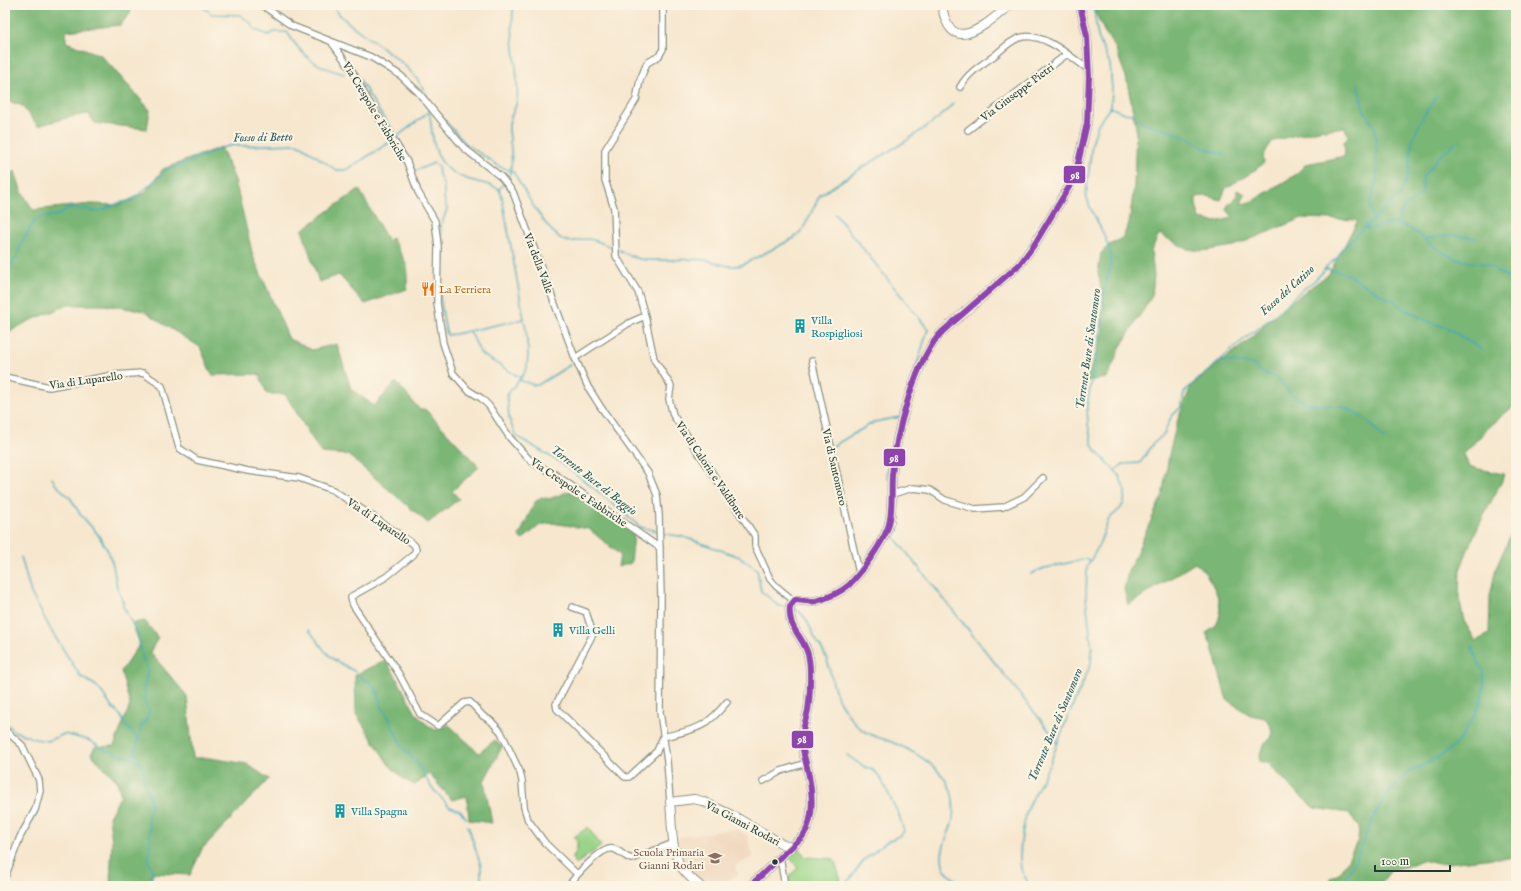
<svg xmlns="http://www.w3.org/2000/svg" width="1521" height="891" font-family="'IM FELL English',serif">
	<rect width="100%" height="100%" fill="#fcf5e5"/>
	<filter id="ink" filterUnits="userSpaceOnUse"><feTurbulence type="fractalNoise" baseFrequency=".025" numOctaves="2"/><feDisplacementMap in="SourceGraphic" scale="8" xChannelSelector="R" yChannelSelector="G"/><feConvolveMatrix kernelMatrix="1 2 1 2 8 2 1 2 1" color-interpolation-filters="sRGB"/></filter>
	<filter id="wash" filterUnits="userSpaceOnUse"><feTurbulence type="fractalNoise" baseFrequency=".012" numOctaves="4" result="noise"/><feDisplacementMap in="SourceGraphic" scale="16" xChannelSelector="R" yChannelSelector="G"/><feGaussianBlur stdDeviation="0.9" result="paint"/><feColorMatrix in="noise" values="0 0 0 0 0 0 0 0 0 0 0 0 0 0 0 0 0 1.4 0 .05"/><feComposite in="paint" operator="in"/></filter>
	<g filter="url(#wash)">
		<rect width="100%" height="100%" fill="#f7e7cf"/>
		<path fill="#f0d6bc" d="M736,829L747,835L753,857L735,866L738,875L718,886H704L686,869L680,857L677,837Z"/>
		<path fill="#99d488" stroke="#5c885e" d="M588,827L601,846L576,864L572,858L575,856L574,854L577,851L575,848L578,847L576,844L578,843L574,837Z
			M799,847L805,857L834,859L841,881L840,886H790L789,876L798,868L788,855Z"/>
		<path fill="#7ab674" stroke="#4c7a54" fill-rule="evenodd" d="M5,5H131L130,14L120,25L66,31V42L101,55L150,110L147,129L94,123L89,114L74,116L38,126L21,105L5,101Z
			M1092,5H1516V404L1487,429L1464,454L1469,467L1504,474L1502,481L1486,511L1471,542L1460,570L1459,598L1464,621L1476,641L1489,634L1490,596L1496,568L1516,523V858H1495L1438,864L1422,860L1405,867L1391,870L1379,886H1329L1330,878L1342,871L1358,840L1359,827L1349,813L1314,808L1295,791L1268,763L1259,761C1260,757 1260,752 1262,748C1271,735 1277,734 1265,718L1250,715L1227,700L1211,644L1206,633C1209,631 1214,628 1216,625C1228,607 1210,574 1195,563L1128,605L1124,589L1128,572L1162,496L1170,450L1178,419L1191,386L1250,339L1281,309L1329,274L1358,220L1302,218L1234,246L1202,251L1187,249L1159,234L1151,251L1154,275L1152,296L1121,346L1107,378L1086,381L1103,333V297L1098,273L1101,253L1109,245L1122,238L1129,224L1134,186L1136,127L1126,77L1115,47L1104,31ZM1345,127L1348,137L1344,142L1345,156L1306,164L1295,175L1251,202L1241,204L1245,194L1237,190C1237,198 1235,201 1228,205L1226,209L1234,218L1214,222L1200,219L1196,205V197L1207,196L1221,200L1226,188L1251,173L1264,163L1263,157L1271,142C1287,136 1305,134 1323,129L1326,131L1330,129Z
			M221,147L235,180L253,256L289,339L312,350L337,344L351,389L374,406L396,382L420,410L425,409L479,467L452,491L459,499L428,523L348,455L321,453L285,394H267L259,374L212,375L200,347L160,322L145,311L104,305H68L27,322L5,334V177L15,171L21,190L33,210L91,204L118,205L145,193L163,169Z
			M359,189L388,241L392,238L407,265V289L365,304L339,275L319,282L302,230Z
			M570,491L634,534L631,563L618,567L620,555L589,529L552,523L540,525L522,540L519,536L535,502L542,497L549,499Z
			M145,621L158,638L150,652L187,696L193,758H210L247,764L269,779L202,849L190,875L154,873L144,886H110L112,841L109,817L121,795L117,781L91,754L95,747L114,746L130,705L121,671L140,644L132,623Z
			M385,660L395,675L415,712L425,723L435,730L449,725L479,753L495,740L502,747L484,781L492,823L469,820L467,796L452,800L429,774L415,785L405,780L389,765L356,714L355,675Z"/>
		<g fill="none" stroke-linecap="round" stroke-linejoin="round">
			<path stroke="#3ca9bc" stroke-width="1.5" d="M200,5L212,14L240,15L251,23L254,29L268,35L274,32H287C303,58 315,66 344,74
				M333,5C339,17 351,25 362,33C385,50 421,71 428,101
				M358,77L380,113L397,136L415,171L434,163L438,166L439,175L444,186V198L447,209L441,226L440,297L445,328L447,335L455,334L523,319
				M1358,85L1360,97L1364,110L1375,129L1376,137L1377,180L1370,205L1373,220
				M1110,107L1124,113L1131,114L1142,122L1189,138L1204,148L1226,155
				M429,109C434,142 431,168 470,180C480,183 490,184 499,189L502,197L526,330L528,353L527,368L523,375L507,395L509,418L514,432L516,436L558,461L594,488L640,527L658,531
				M440,115L466,144L500,167L513,171C522,187 548,236 566,241C573,243 580,239 587,239C596,239 605,245 613,248
				M394,139L429,112
				M507,180C516,165 509,143 509,126C509,117 516,109 517,100C520,68 508,36 514,5
				M499,189L505,183
				M835,214L928,329L916,368
				M1394,223L1398,220L1404,207L1422,194L1423,176L1432,167L1437,158L1459,140
				M1365,228H1373L1394,223L1403,225L1419,234L1428,243L1452,257L1469,262L1487,264L1498,272L1516,281
				M1424,239L1451,235L1476,238
				M617,249C624,253 632,257 640,259C661,263 683,257 705,260C719,262 729,270 744,264L794,238L803,229L820,195L863,167L906,141L940,117L953,104
				M1324,270L1328,269L1349,275L1381,295L1393,300L1402,308L1432,323L1448,328L1482,350
				M5,275L8,268L18,256L20,245L34,222L38,218L59,215L66,209H88L93,212L102,210L121,202L131,201L168,169L190,162L221,148L234,145L240,146L296,144L302,146L336,170H346L392,141
				M470,331L481,354L521,378
				M1221,361L1252,364L1259,370L1278,379L1292,395L1306,403L1341,406L1356,413L1371,424L1385,440
				M519,380L534,385H538L570,365
				M833,446L874,422L900,417
				M1115,470L1124,464L1140,463L1153,444L1164,434L1171,417L1181,407L1184,393L1189,387L1213,367L1238,344L1277,313L1298,293L1314,281L1324,271L1326,267L1338,257L1341,250L1367,225L1400,195L1408,175L1412,143L1418,127L1424,115L1433,103L1436,96
				M52,478L55,484L71,499L80,514L97,533L108,551L113,565L117,587L123,602V606L137,633L143,659L148,669L144,687L145,704L149,711L148,717L141,726L139,739L135,752L143,768L144,773L143,778L151,802L148,820L150,829L149,863L152,869V886
				M888,478L887,474L889,464
				M894,519L895,538L1051,733L1057,743
				M661,533L684,537L740,557L757,569L761,591L779,606L788,607
				M21,557L31,593L52,632L81,677L95,685L101,691L110,705L120,715L126,726L136,736L138,741
				M1031,574L1041,569L1086,559L1090,561
				M793,608C806,614 809,625 814,636C818,644 823,649 826,657C831,671 832,685 838,698C842,707 849,716 855,723C864,734 877,737 889,741C912,750 943,767 951,791C954,800 954,810 953,819C950,835 935,854 946,871C950,877 959,882 965,886
				M309,630L324,650L333,659L354,671L362,678L371,683L378,693L381,706L390,720L391,724L402,746L419,766L431,787L450,807L460,810L466,818
				M5,721L14,731L35,739L48,741L64,734L88,740L107,751L110,750L116,754L129,757L141,764
				M468,826L481,866V886
				M841,886L850,879L864,860L886,842L901,835L904,831L899,815L880,777L873,770L861,765L847,755
				M1030,886C1027,880 1023,875 1021,869C1018,852 1023,824 1028,808L1051,761L1064,726L1091,664L1092,650L1086,598L1087,567L1098,547L1109,519L1121,508L1124,502L1125,491L1119,475L1095,450L1092,444L1088,424L1087,407L1089,393L1101,330L1104,292L1111,263V256L1105,237L1090,207L1086,195L1092,144L1098,124L1111,106L1112,89L1110,64L1098,37L1093,5
				M1342,886C1344,876 1352,869 1356,859C1369,828 1380,796 1407,773C1413,769 1420,767 1426,764C1438,758 1450,750 1459,741C1472,718 1488,700 1483,672C1481,662 1473,656 1472,646"/>
		</g>
	</g>
	<g filter="url(#ink)">
		<g fill="none" stroke-linecap="round" stroke-linejoin="round">
			<defs>
				<path id="minor" d="M262,5L292,26L371,57L400,75L418,92L464,148L501,177L513,192L575,358L588,387L600,406L648,473L657,495L659,515L661,597L660,712L667,761L670,802
					M664,5L663,9V49L659,56L647,63L640,80L636,100L605,150V180L614,208L616,256L638,292L645,316L654,359L671,386L669,399L673,415L755,536V546L770,579L776,586L794,601
					M332,43L351,69L367,99L407,162L418,192L435,221L438,246L437,303L443,343L453,373L468,390L481,398L489,406L510,438L527,457L535,464L553,473L660,548
					M960,87C968,73 981,65 994,56C1001,50 1010,41 1019,38C1042,30 1071,57 1089,70
					M968,130L1067,54
					M575,358L629,323L645,316
					M812,361L859,573
					M5,377L49,387L114,375L143,373L162,386L179,448L197,460L248,471L299,478L333,490L412,543L415,546L416,550L413,555L386,577L352,596L351,598L353,605L399,674L420,714L438,726L464,703L470,702L483,716L491,721L501,732L520,772L522,781L524,807L528,820L545,843L577,874
					M892,494L913,488L930,490L945,500L975,509L1003,507L1024,497L1043,478
					M572,607L586,612L593,634L556,704L557,709L625,777H629L657,751L663,737C696,729 705,729 727,702
					M5,730L22,745L39,780L40,791L35,810L20,837L5,877
					M763,781L781,771L806,763
					M780,857L785,886
					M569,886C574,877 602,846 613,849C620,850 625,858 632,859L674,843"/>
				<path id="secondary" d="M942,5C950,60 987,23 1010,5
					M700,886C693,880 684,873 680,865C671,849 672,820 670,802L694,799L702,801L734,816L784,845L792,847
					M750,886L803,836C816,817 812,788 807,767C805,759 802,749 802,740C802,730 806,720 808,710C810,697 811,671 809,659C806,637 787,631 790,606L795,600C802,600 809,603 816,601C827,598 841,592 849,585C861,573 885,540 889,524C893,508 891,491 892,475C895,437 915,358 943,331L1020,264L1034,245L1069,187L1076,172L1087,123L1089,77L1087,36L1080,5"/>
			</defs>
			<use href="#minor" stroke="#8b9282" stroke-width="8"/>
			<use href="#secondary" stroke="#8b9282" stroke-width="10"/>
			<use href="#minor" stroke="#fff" stroke-width="5.5"/>
			<use href="#secondary" stroke="#fff" stroke-width="8"/>
			<defs>
				<path id="bus-1" d="M750,886L803,836C816,817 812,788 807,767C805,759 802,749 802,740C802,730 806,720 808,710C810,697 811,671 809,659C806,637 787,631 790,606L795,600C802,600 809,603 816,601C827,598 841,592 849,585C861,573 885,540 889,524C893,508 891,491 892,475C895,437 915,358 943,331L1020,264L1034,245L1069,187L1076,172L1087,123L1089,77L1087,36L1080,5"/>
			</defs>
			<use href="#bus-1" stroke="#fcf5e5" stroke-width="9"/>
			<use href="#bus-1" stroke="#8e44ad" stroke-width="6"/>
		</g>
	</g>
	<defs>
		<symbol id="restaurant-bare" viewBox="-9 -9 18 18"><path d="M-5-6h1v4h1v-4h1v4h1v-4h1v5L-1.5 .5V6h-2V.5L-5-1ZM5-6V6H3V1.5H1.5Q1.5-4 5-6Z" fill="#e8710a" stroke="#fcf5e5" stroke-width="2.5" paint-order="stroke"/></symbol>
		<symbol id="building-bare" viewBox="-9 -9 18 18"><path d="M-4-6H4V6H1V3H-1V6H-4ZM-2.5-4.3h1.7v1.8h-1.7ZM.8-4.3h1.7v1.8H.8ZM-2.5-1h1.7V.8h-1.7ZM.8-1h1.7V.8H.8Z" fill="#0f9aa8" stroke="#fcf5e5" stroke-width="2.5" paint-order="stroke"/></symbol>
		<symbol id="school-bare" viewBox="-9 -9 18 18"><path d="M0-5L7-2L0 1L-7-2ZM-4 1L0 2.5L4 1V4Q0 6-4 4Z" fill="#8d6e63" stroke="#fcf5e5" stroke-width="2.5" paint-order="stroke"/></symbol>
	</defs>
	<g fill-rule="evenodd">
		<use href="#restaurant-bare" x="418" y="279" width="20" height="20"/>
		<use href="#building-bare" x="790" y="316" width="20" height="20"/>
		<use href="#building-bare" x="548" y="620" width="20" height="20"/>
		<use href="#building-bare" x="330" y="801" width="20" height="20"/>
		<use href="#school-bare" x="705" y="848" width="20" height="20"/>
	</g>
	<circle fill="#1f3d34" stroke="#fcf5e5" stroke-width="1.5" cx="775" cy="862" r="3.5"/>
	<g text-anchor="middle" stroke-width="4" stroke-linejoin="round" paint-order="stroke">
		<g font-size="11" fill="#1f3d34" stroke="#fcf5e5">
			<text transform="translate(1017 92) rotate(-37)" y="4">Via Giuseppe Pietri</text>
			<text transform="translate(375 111) rotate(59)" y="4">Via Crespole e Fabbriche</text>
			<text transform="translate(539 263) rotate(69)" y="4">Via della Valle</text>
			<text transform="translate(86 380) rotate(-8)" y="4">Via di Luparello</text>
			<text transform="translate(835 467) rotate(77)" y="4">Via di Santomoro</text>
			<text transform="translate(711 470) rotate(56)" y="4">Via di Caloria e Valdibure</text>
			<text transform="translate(579 492) rotate(34)" y="4">Via Crespole e Fabbriche</text>
			<text transform="translate(379 521) rotate(34)" y="4">Via di Luparello</text>
			<text transform="translate(743 823) rotate(28)" y="4">Via Gianni Rodari</text>
		</g>
		<g font-size="11" fill="#c56008" stroke="#fcf5e5" text-anchor="start">
			<text x="439" y="293">La Ferriera</text>
		</g>
		<g font-size="11" fill="#0d838f" stroke="#fcf5e5" text-anchor="start">
			<text x="811" y="324">Villa<tspan x="811" dy="13">Rospigliosi</tspan></text>
			<text x="569" y="634">Villa Gelli</text>
			<text x="351" y="815">Villa Spagna</text>
		</g>
		<g font-size="11" fill="#785e54" stroke="#fcf5e5" text-anchor="end">
			<text x="704" y="856">Scuola Primaria<tspan x="704" dy="13">Gianni Rodari</tspan></text>
		</g>
		<g font-size="12" font-style="italic" fill="#285d5d" stroke="#fcf5e5">
			<text transform="translate(263 137) rotate(-1)" y="4">Fosso di Betto</text>
			<text transform="translate(1287 290) rotate(-42)" y="4">Fosso del Catino</text>
			<text transform="translate(1088 349) rotate(-82)" y="4">Torrente Bure di Santomoro</text>
			<text transform="translate(594 480) rotate(38)" y="4">Torrente Bure di Baggio</text>
			<text transform="translate(1055 725) rotate(-67)" y="4">Torrente Bure di Santomoro</text>
		</g>
	</g>
	<g stroke="#fcf5e5" stroke-width="1.5">
		<rect x="1063" y="165" width="23" height="19" rx="4" fill="#8e44ad"/>
		<rect x="883" y="448" width="23" height="19" rx="4" fill="#8e44ad"/>
		<rect x="791" y="730" width="23" height="19" rx="4" fill="#8e44ad"/>
	</g>
	<g font-size="11" text-anchor="middle" font-weight="bold" fill="#fff">
		<text x="1075" y="179">98</text>
		<text x="894" y="462">98</text>
		<text x="802" y="743">98</text>
	</g>
	<rect width="1521" height="891" fill="none" stroke="#fcf5e5" stroke-width="20"/>
	<path d="M1375 865v6h75v-6" fill="none" stroke="#1f3d34" stroke-width="2"/>
	<text x="1381" y="865" font-size="12" fill="#1f3d34" stroke="#fcf5e5" stroke-width="3" paint-order="stroke">100 m</text>
</svg>
